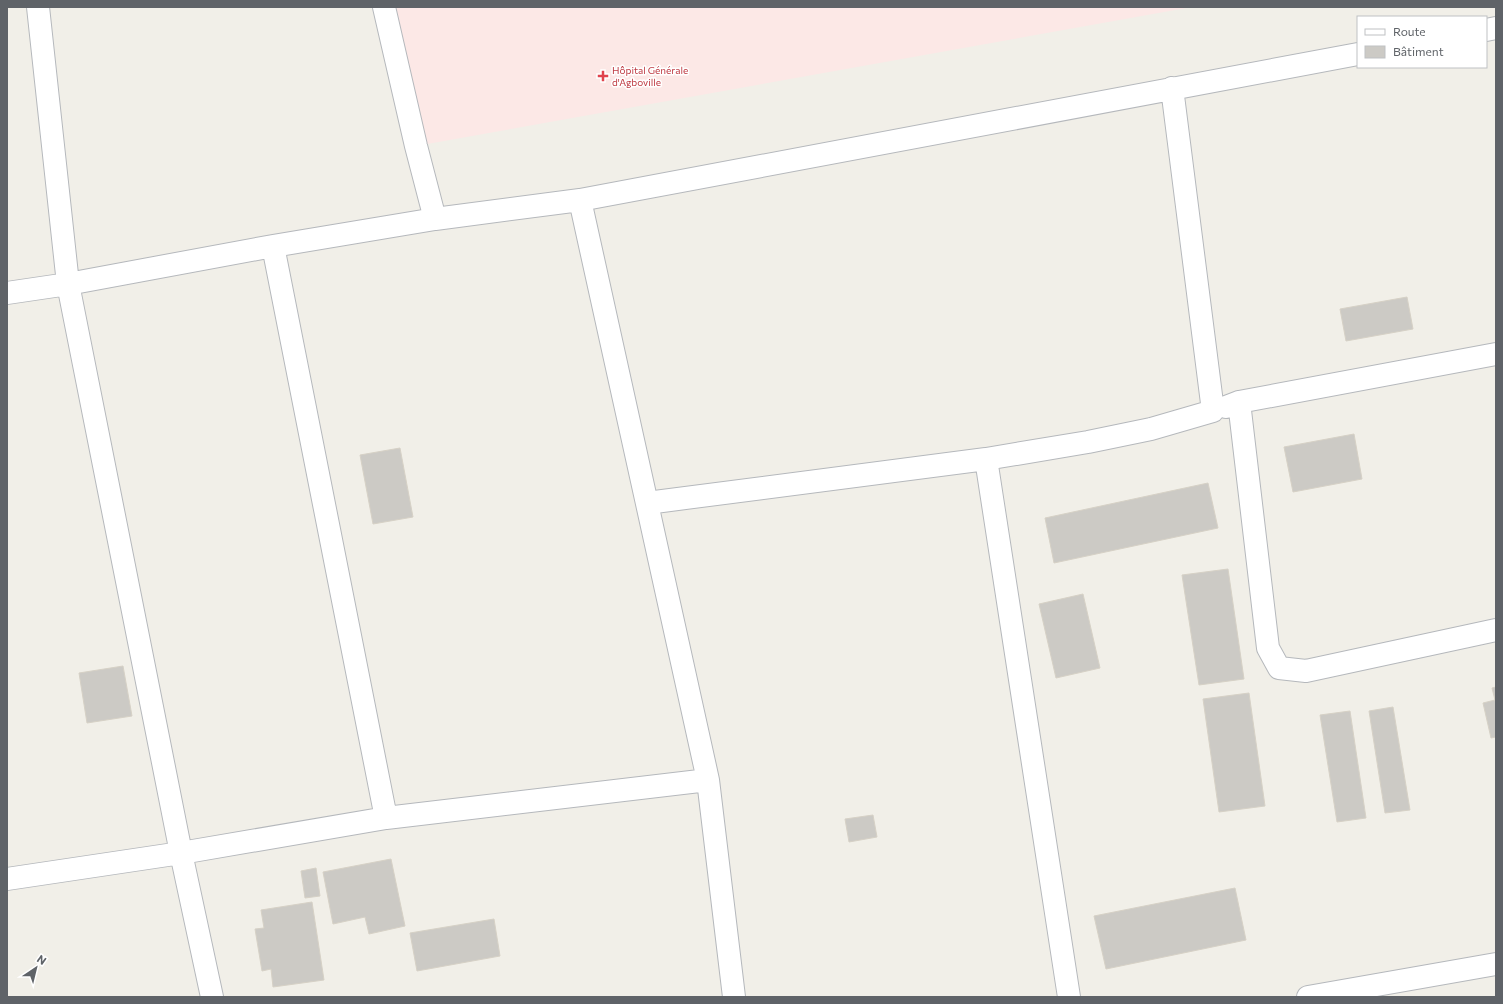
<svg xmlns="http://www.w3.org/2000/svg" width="1503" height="1004" font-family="Commissioner,sans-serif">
	<rect width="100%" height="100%" fill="#f1efe8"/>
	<path fill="#fce8e6" d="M386,7H1192L416,146Z"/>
	<path fill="#cccac5" stroke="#d6d1c6" d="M1407,297L1413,329L1346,341L1340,309Z
		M1354,434L1362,479L1293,492L1284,447Z
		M400,448L413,517L373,524L360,455Z
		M1208,483L1218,528L1054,563L1045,518Z
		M1228,569L1244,679L1199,685L1182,575Z
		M1083,594L1100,668L1056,678L1039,604Z
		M123,666L132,716L87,723L79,673Z
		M1496,687V737L1491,738L1483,703L1495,700L1492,688Z
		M1249,693L1265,806L1219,812L1203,699Z
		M1393,707L1410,810L1385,813L1369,711Z
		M1350,711L1366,818L1337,822L1320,715Z
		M873,815L877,837L849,842L845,819Z
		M391,859L405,926L369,934L365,917L333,924L323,872Z
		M316,868L320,896L305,898L301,871Z
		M1235,888L1246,940L1106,969L1094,916Z
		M312,902L324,980L273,987L271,969L262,971L255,929L264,928L261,910Z
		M494,919L500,956L417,971L410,933Z"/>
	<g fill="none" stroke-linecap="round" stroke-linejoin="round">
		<defs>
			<path id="street" d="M38,7L68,284L181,853L212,997
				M384,7L416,146L435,219
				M1486,30L1496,28
				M580,200L708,780L734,997
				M273,246L386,818
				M7,293L68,284L273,246L435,219L580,200L1358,54
				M1239,402L1268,648L1279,668L1306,671L1496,630
				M1226,407L1239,402L1496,354
				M986,459L1069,997
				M647,503L986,459L1088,442L1151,429L1213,411L1172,88
				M7,879L181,853L386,818L708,780
				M1308,997L1496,964"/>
		</defs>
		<use href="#street" stroke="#b5b8bc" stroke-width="24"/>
		<use href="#street" stroke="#fff" stroke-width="22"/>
	</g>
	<path fill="#e0444e" stroke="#fff" stroke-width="1.5" d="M601 70h4v4h4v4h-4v4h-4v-4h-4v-4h4z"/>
	<g text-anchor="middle" stroke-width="3" stroke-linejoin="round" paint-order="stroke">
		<g font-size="10" fill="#be3a42" stroke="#fff" text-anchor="start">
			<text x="612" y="74">Hôpital Générale<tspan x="612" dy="12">d'Agboville</tspan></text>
		</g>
	</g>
	<rect width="1503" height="1004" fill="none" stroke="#5f6368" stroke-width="16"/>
	<rect x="1357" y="16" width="130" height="52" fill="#ffffff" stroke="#bfc1c3"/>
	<rect x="1365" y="29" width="20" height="6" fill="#ffffff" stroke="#bfc1c3"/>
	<text x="1393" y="36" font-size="12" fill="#5f6368">Route</text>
	<rect x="1365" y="46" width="20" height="12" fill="#cccac5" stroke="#bfc1c3"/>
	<text x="1393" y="56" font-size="12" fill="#5f6368">Bâtiment</text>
	<g transform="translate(36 968) rotate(35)" stroke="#ffffff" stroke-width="3" paint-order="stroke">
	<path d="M0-3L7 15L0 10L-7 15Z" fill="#5f6368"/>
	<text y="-6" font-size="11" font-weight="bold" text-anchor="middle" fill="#5f6368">N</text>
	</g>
</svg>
